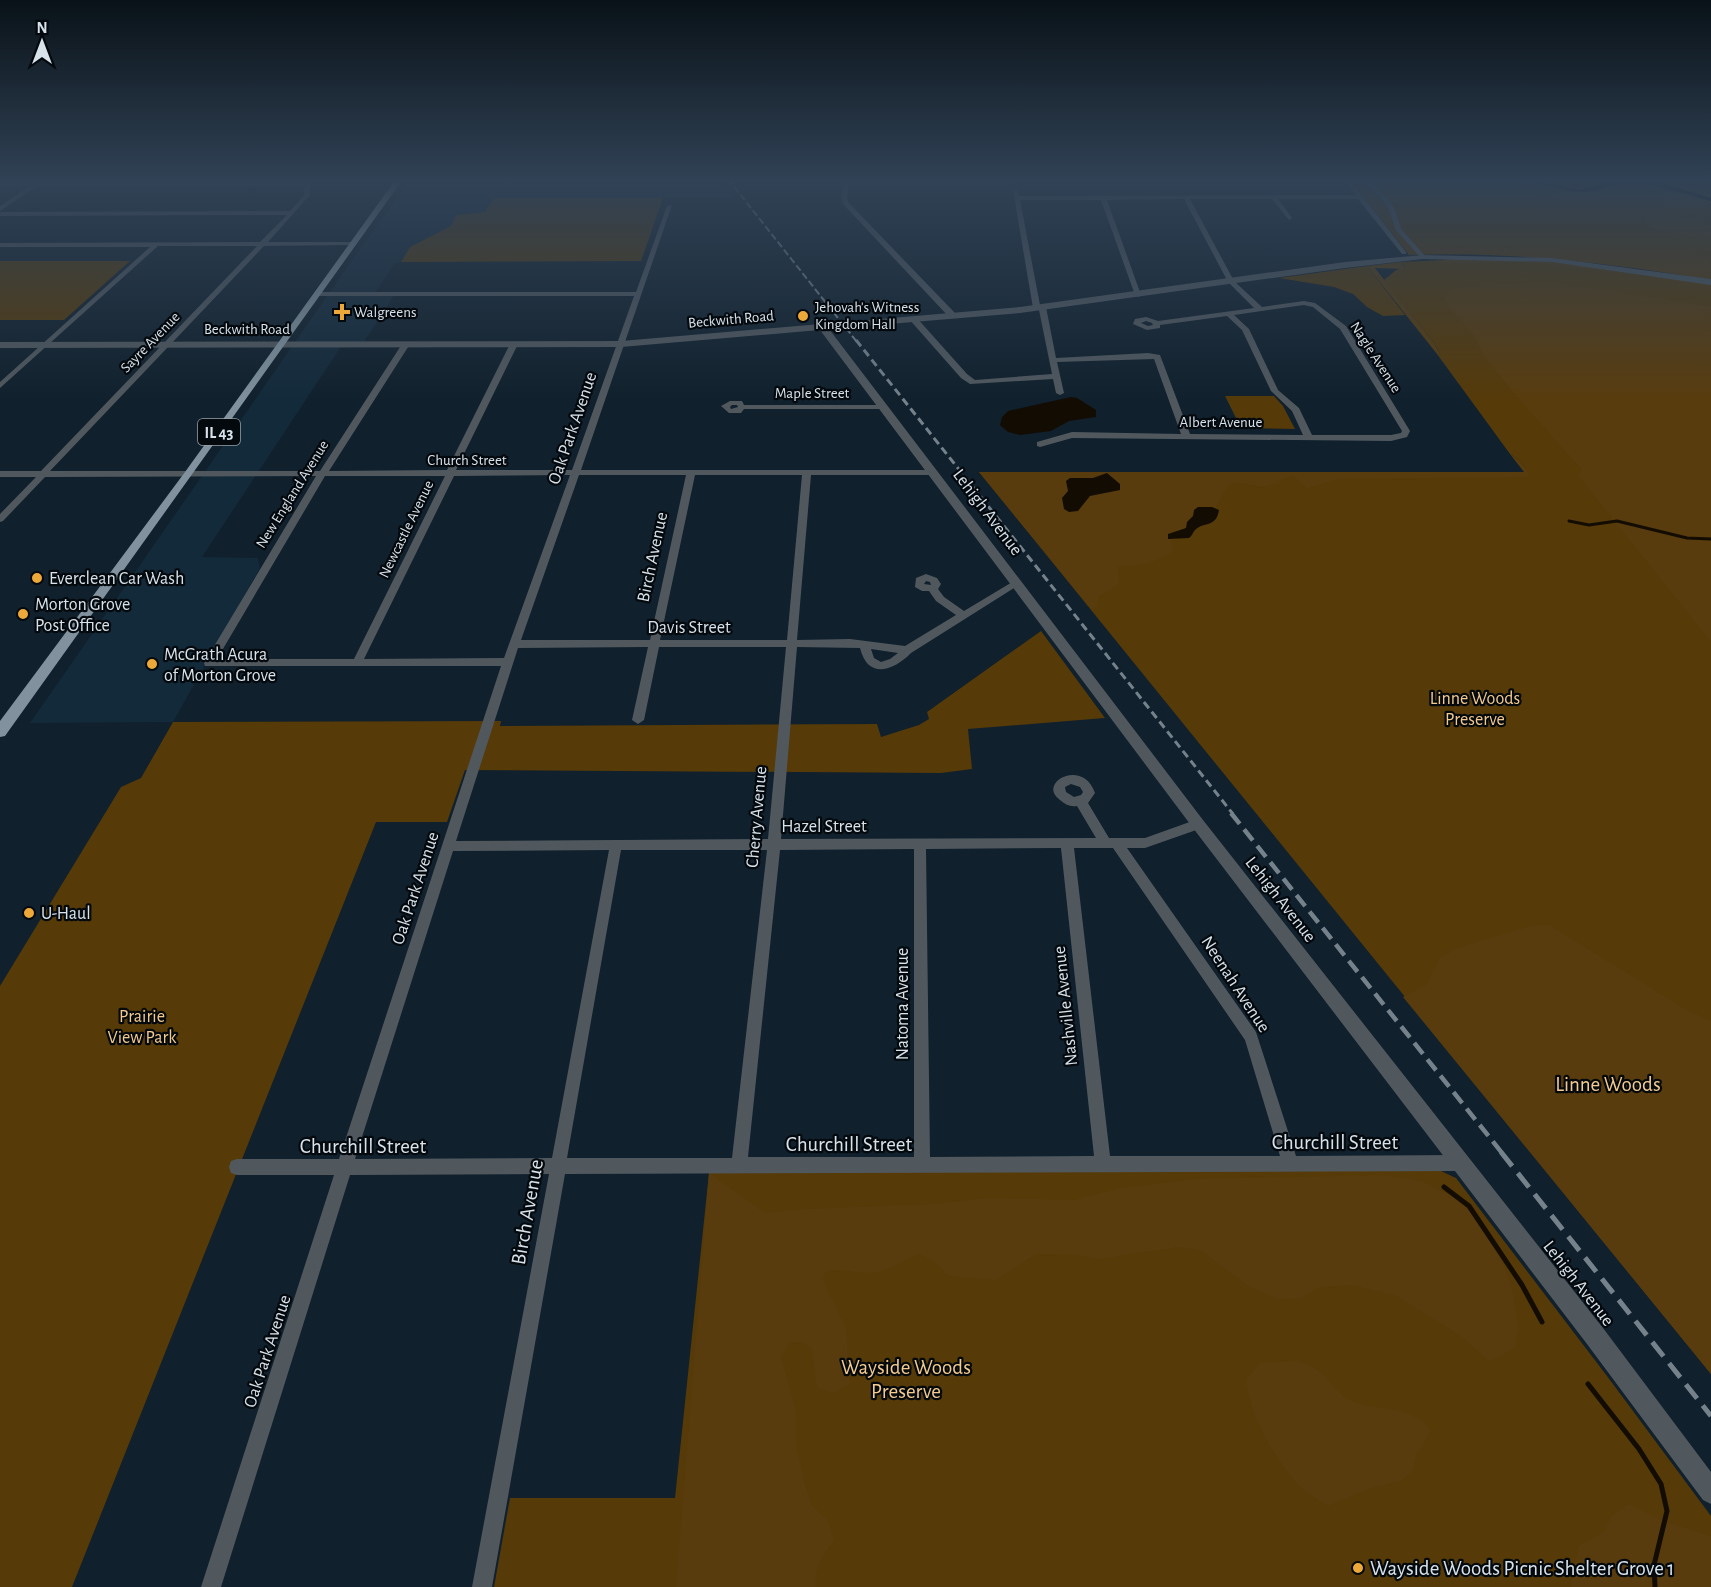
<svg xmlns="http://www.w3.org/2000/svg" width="1711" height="1587" font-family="'Alegreya Sans',sans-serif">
	<rect width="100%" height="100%" fill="#10202c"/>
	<path fill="#132a3a" d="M411,179H719L735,198H493L485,212L456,215L451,226L410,247L401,262L395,263L374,294H395L362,345H342L202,557L258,558L260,568L173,722L30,723L350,263Z"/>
	<path fill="#563a08" d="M1349,179H1711V280C1655,270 1599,261 1542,256C1498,253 1453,254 1409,255Z
		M493,198H663L641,261L401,262L410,247L451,226L456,215L485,212Z
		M1464,259L1559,262L1711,284V1374L979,472H1528L1519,460L1510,454L1437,354H1440L1434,343L1384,280L1396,270L1405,267L1401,262Z
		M0,261H130L64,320H0Z
		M1367,266L1405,315L1383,316L1367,307L1353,294L1334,287L1279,278Z
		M1225,396H1274L1283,406L1295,429L1241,428Z
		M1041,631L1105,718L968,729L972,769L941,773L465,770L447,822H376L72,1587H0V986L121,787L141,778L173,722L501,721L500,726L877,724L881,737L919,725L929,719L927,712Z
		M1075,1170L1441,1171L1456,1178L1607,1376L1711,1516V1587H494L510,1498H675L709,1173Z"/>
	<path fill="#593c0d" d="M1516,179C1538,179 1559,191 1581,192C1600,193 1617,183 1637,183L1621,192L1608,191L1595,196L1594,202L1587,206L1540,194Z
		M1534,179H1659L1705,191L1711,195V198L1661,182L1615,180L1579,190Z
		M1667,188L1711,201V208L1680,211L1660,209L1666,207L1649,201L1660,198Z
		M1646,214L1711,225V239L1660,231L1646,224Z
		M1415,239H1419L1425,247L1438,249L1480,247L1595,251L1632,250L1703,255L1711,257V280C1618,264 1529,254 1434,254L1424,250Z
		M1447,259L1559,262L1711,284V287L1643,275L1550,265L1522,262L1440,264L1439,262Z
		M1401,262L1405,268L1402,269L1375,268L1434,343L1440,354H1437L1367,266Z
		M1552,282L1711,306V642L1578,475L1582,470L1513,392L1483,355L1474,334L1449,308L1445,299L1450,290L1470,285Z
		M1510,454L1519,460L1530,474L1528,477L1340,479L1307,488L1293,476L1277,481L1279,483L1262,487L1241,483L1229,484L1215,508L1219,510C1216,528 1205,521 1195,530C1193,532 1192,536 1189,538L1171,540L1173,552C1164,557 1154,562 1144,564C1135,566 1127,565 1118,567L1119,584L1099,596L1097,606L1092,610L979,472H1524Z
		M1549,925L1685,1009L1711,1021V1374L1403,997L1425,986L1440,958L1457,948L1530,926Z
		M709,1173L765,1213L809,1209L933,1204L990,1198L1074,1200L1116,1189L1195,1179L1383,1175L1422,1181L1466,1204L1499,1253L1512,1288L1519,1329L1515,1348L1489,1361L1461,1336L1395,1295L1351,1285L1320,1287L1301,1298L1278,1299L1248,1286L1200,1250L1178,1247L1100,1259L1078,1255L1036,1254L996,1280L949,1276L932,1260L918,1254C905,1259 890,1270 877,1272C859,1276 841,1266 825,1272L823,1280L846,1328L850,1384L834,1393L817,1388L812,1349L803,1342H790L781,1357L796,1411L797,1449L805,1485L812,1506L828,1520L834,1540C824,1555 813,1568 816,1587H676Z
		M1299,1361C1306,1364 1314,1367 1320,1372C1332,1383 1338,1396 1355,1402C1380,1412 1415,1405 1431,1431L1416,1455L1413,1470L1402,1481L1376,1486L1328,1506C1318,1499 1305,1492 1297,1484C1273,1456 1250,1416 1246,1380L1260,1363Z
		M1628,1504L1666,1522L1711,1536V1587H1571L1578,1546L1604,1532L1612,1516Z"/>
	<path fill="#130c03" d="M1526,179L1579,190L1615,180L1656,181L1711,198V201L1649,184L1625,183L1585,192L1560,189Z
		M1071,397L1077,398L1096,410V417L1069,421L1051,431L1020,435L1008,432L1000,425L1002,417L1008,411Z
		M1107,473L1120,484V490L1090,496L1078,511L1069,512L1064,509L1062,498L1068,491L1066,481L1070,478H1093Z
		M1198,507H1212L1219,510C1216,528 1205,521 1195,530C1193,532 1192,536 1189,538L1168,539V534L1186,528L1187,522L1193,516L1194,510Z"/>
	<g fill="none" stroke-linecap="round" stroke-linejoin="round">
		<path stroke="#130c03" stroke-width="3" d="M1569,521L1589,525L1617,521L1687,538L1711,539"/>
		<path stroke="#130c03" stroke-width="5" d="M1444,1187L1469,1206L1522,1285L1542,1322
			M1588,1384L1639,1449L1661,1484L1667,1511L1654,1565L1655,1587"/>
		<path fill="#50585e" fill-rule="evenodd" d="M308,179H314L310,184V195L268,242H353L356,244L355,245L264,246L50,471H320L402,344L406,342L410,344L329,471L447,470L510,344L514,342L518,344L456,470H572L634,296H318L315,294L318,292H636L667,206L672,205L581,470H936L937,472L933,475H811L797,640L850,639L905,646L956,615L936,601L929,591H922L915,587L916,578L926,574L937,578L941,584L938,589L944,597L964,611L1014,581H1020L1022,583L911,653C893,671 868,680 860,648L797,647L781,839L1096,838L1077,806C1070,807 1066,805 1060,800C1036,783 1083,757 1095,793L1088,803L1109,838H1145L1198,819L1202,820L1204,824L1202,828L1145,848H1127L1256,1032L1296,1156L1461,1155L1467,1157L1469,1163L1467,1169L1461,1171L565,1174L492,1587H472L549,1174L350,1175L221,1587H201L334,1175H237L231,1173L229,1167L231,1161L237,1159H339L501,666H205L204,663L316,476L45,477L3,521L0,522V514L36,477H0V471H41L257,246H158L0,388V382L150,247H0V243L260,242L287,215L0,216V212L290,211L304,195V186H37L0,211V206L30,186H0V182H305ZM570,475L504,658L364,659L454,476ZM579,475H686L650,640H521ZM695,475H802L787,640H660ZM325,476H445L354,659H217ZM926,581L930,582L931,585L924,584ZM648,647L632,720L638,724L644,720L659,647H786L768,839L456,841L518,648ZM871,649L898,653L890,659L881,662L874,658ZM1071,784L1080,787L1083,792L1081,795L1074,797L1066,792L1065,787ZM1061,848L1094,1156L930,1157L926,849ZM1074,848H1113L1245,1040L1280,1156H1110ZM914,849V1157H748L780,850ZM609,850L552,1158L355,1159L453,851ZM621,850H767L732,1158H567Z
			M844,179L1015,181L1013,184H849L847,198L849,203L955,313V317H949L844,205L841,198Z
			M1343,179H1349L1406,252V254H1402L1358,199H1278L1292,218L1289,220L1272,199H1190L1234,281L1262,307L1304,301L1315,303L1346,326L1410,431L1407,437L1391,441L1072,438L1040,447L1037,446V442L1072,432L1181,434L1154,359L1057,362L1064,393L1060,395L1056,393L1053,379L970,384L961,378L909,319L916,317L967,374L975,380L1052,374L1039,310L1033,308L1013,190H1017L1019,196L1356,195ZM1184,199L1228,282L1254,308L1158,321L1146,317L1135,319L1133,324L1147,330L1160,328V325L1227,316L1242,330L1271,391L1292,411L1303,435L1190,434L1160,355L1148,353L1056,358L1046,307L1040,305L1020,200H1101L1135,295L1138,297L1141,295L1107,200ZM1304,305L1313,307L1340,329L1402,431L1401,433L1391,435H1312L1299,408L1278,390L1249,329L1234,315ZM1146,321L1152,323L1153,325L1148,326L1141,323Z
			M1364,179H1370L1394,207L1401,229L1425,256V258H1421L1396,230L1388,207Z
			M730,401H742L744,405H882L886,407L882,409H744L741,413H729L721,406ZM732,405H737L738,407L731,409L730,407Z"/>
		<path fill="#50585e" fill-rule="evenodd" d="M1423,255L1552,258L1711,279V285L1552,262L1423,259L1345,268L1020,313L829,329L1203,820L1603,1328L1711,1472V1504L1703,1500L1587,1344L1193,828L820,330L621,347L0,348V342L621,341L1020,307L1345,262Z"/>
		<path fill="#81929e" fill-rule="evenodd" d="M396,179H403L5,736L0,737V721L185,472Z"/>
		<path stroke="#75828c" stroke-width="2" stroke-dasharray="7 3" stroke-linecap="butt" d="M728,179L857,342"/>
		<path stroke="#75828c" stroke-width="3" stroke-dasharray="8 4.5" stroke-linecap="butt" d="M856,340L1233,814"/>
		<path stroke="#75828c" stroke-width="4.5" stroke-dasharray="14 7" stroke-linecap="butt" d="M1231,813L1502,1153"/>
		<path stroke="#75828c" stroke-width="5" stroke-dasharray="18 9" stroke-linecap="butt" d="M1501,1152L1711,1416"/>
	</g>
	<linearGradient id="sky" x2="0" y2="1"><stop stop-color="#091218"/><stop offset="0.45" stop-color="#314256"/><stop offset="1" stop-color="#314256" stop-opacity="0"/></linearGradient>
	<rect width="1711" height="402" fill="url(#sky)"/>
	<g fill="#eca93a" stroke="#04090e" stroke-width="2">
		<path d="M339 303h6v6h6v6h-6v6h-6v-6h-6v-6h6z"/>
		<circle cx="803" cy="316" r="6"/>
		<circle cx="37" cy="578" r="6"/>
		<circle cx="23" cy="614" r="6"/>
		<circle cx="152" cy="664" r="6"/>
		<circle cx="29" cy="913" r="6"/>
		<circle cx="1358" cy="1568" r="6"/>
	</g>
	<g text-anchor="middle" stroke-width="4.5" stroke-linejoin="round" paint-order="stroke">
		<g font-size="15" fill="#d8e2ea" stroke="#04090e" text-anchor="start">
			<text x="815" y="312">Jehovah's Witness<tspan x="815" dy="17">Kingdom Hall</tspan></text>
			<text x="354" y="317">Walgreens</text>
		</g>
		<g font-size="15" fill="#d8e2ea" stroke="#04090e">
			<text transform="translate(731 319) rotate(-5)" y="5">Beckwith Road</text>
			<text x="247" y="334">Beckwith Road</text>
			<text transform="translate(150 342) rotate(-46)" y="5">Sayre Avenue</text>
			<text transform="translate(1376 357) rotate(57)" y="5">Nagle Avenue</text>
			<text x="812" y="398">Maple Street</text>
			<text x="1221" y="427">Albert Avenue</text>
			<text x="467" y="465">Church Street</text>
			<text transform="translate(292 494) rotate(-58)" y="5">New England Avenue</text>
			<text transform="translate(406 529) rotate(-64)" y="5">Newcastle Avenue</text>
		</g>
		<rect fill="#04090e" stroke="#98a1a8" stroke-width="1.5" x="198" y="419" width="42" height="26" rx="4.5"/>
		<g font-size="16" font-weight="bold" fill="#d8e2ea">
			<text x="219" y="438">IL 43</text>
		</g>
		<g font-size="18" fill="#d8e2ea" stroke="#04090e">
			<text transform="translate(572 428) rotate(-71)" y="6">Oak Park Avenue</text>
			<text transform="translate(988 512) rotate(53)" y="6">Lehigh Avenue</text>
			<text transform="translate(652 557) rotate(-78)" y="6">Birch Avenue</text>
			<text x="689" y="633">Davis Street</text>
			<text transform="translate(756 817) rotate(-85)" y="6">Cherry Avenue</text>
			<text x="824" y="832">Hazel Street</text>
			<text transform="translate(415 888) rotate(-72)" y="6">Oak Park Avenue</text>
			<text transform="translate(1281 899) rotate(52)" y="6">Lehigh Avenue</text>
			<text transform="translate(1236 984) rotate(57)" y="6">Neenah Avenue</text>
			<text transform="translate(902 1004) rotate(-90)" y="6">Natoma Avenue</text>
			<text transform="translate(1065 1006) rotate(-96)" y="6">Nashville Avenue</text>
			<text transform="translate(1579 1283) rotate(52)" y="6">Lehigh Avenue</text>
			<text transform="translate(267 1351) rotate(-72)" y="6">Oak Park Avenue</text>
		</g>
		<g font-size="18" fill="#d8e2ea" stroke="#04090e" text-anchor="start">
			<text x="49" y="584">Everclean Car Wash</text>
			<text x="35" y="610">Morton Grove<tspan x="35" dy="21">Post Office</tspan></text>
			<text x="164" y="660">McGrath Acura<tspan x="164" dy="21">of Morton Grove</tspan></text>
			<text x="41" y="919">U-Haul</text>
		</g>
		<g font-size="18" fill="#f4ca8e" stroke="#04090e">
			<text x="1475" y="704">Linne Woods<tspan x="1475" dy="21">Preserve</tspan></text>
			<text x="142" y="1022">Prairie<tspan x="142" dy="21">View Park</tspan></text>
		</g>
		<g font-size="21" fill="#f4ca8e" stroke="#04090e">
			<text x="1608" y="1091">Linne Woods</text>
			<text x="906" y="1374">Wayside Woods<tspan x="906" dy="24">Preserve</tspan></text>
		</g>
		<g font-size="21" fill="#d8e2ea" stroke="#04090e">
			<text x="1335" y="1149">Churchill Street</text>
			<text x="849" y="1151">Churchill Street</text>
			<text x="363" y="1153">Churchill Street</text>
			<text transform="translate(527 1212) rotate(-80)" y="7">Birch Avenue</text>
		</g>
		<g font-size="21" fill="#d8e2ea" stroke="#04090e" text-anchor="start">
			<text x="1370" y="1575">Wayside Woods Picnic Shelter Grove 1</text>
		</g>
	</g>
	<g transform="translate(42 42)" stroke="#04090e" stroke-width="4.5" paint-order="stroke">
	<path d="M0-4.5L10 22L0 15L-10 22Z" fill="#d8e2ea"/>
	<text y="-9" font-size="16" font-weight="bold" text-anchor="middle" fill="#d8e2ea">N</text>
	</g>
</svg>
